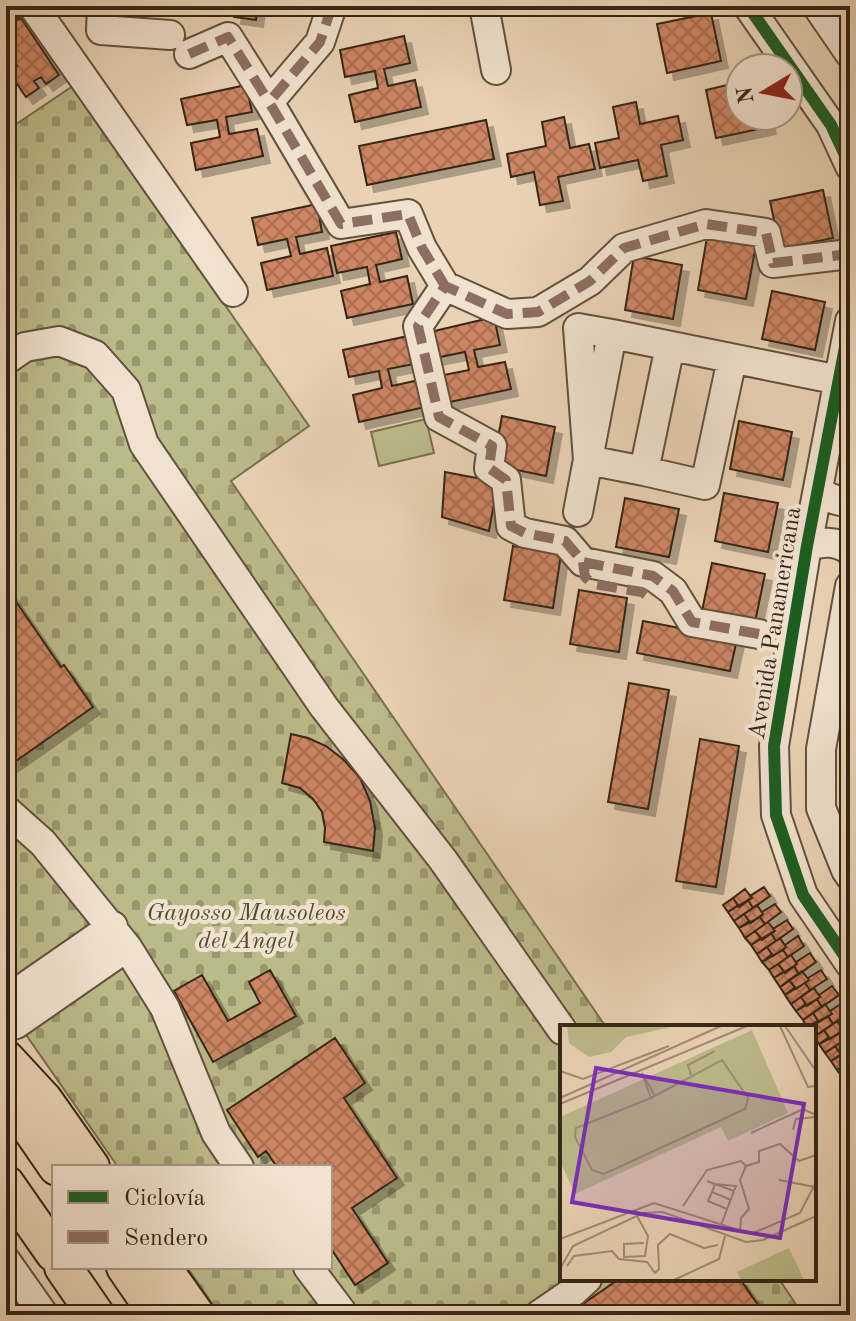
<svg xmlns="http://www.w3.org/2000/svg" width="856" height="1321" font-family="'Old Standard TT',serif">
	<defs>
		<pattern id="cemetery-stones" width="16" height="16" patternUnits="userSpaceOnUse" patternTransform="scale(2)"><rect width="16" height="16" fill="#bcbb8a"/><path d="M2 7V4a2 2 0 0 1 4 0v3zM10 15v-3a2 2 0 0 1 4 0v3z" fill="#9a9870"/></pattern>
		<pattern id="building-cross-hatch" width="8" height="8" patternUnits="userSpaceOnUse" patternTransform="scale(2)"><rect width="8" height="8" fill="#ce8564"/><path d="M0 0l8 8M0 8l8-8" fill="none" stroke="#a86d51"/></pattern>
		<filter id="shadow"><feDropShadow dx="7" dy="7" stdDeviation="0" flood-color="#0004"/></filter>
	</defs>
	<rect width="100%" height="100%" fill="#ead3b5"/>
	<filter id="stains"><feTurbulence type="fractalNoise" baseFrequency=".0025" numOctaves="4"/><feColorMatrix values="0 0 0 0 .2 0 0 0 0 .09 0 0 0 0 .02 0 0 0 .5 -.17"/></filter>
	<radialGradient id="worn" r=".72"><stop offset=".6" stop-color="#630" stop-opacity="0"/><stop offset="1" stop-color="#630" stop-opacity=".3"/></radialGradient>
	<path fill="#bcbb8a" stroke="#787050" stroke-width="2" d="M426,419L434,453L379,466L371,432Z"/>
	<path fill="url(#cemetery-stones)" stroke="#787050" stroke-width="2" d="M73,86L309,426L231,481L606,1027H562V1279H779L803,1315H220L187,1267H330V1167H118L6,1006V131Z"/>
	<path fill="url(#building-cross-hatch)" stroke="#342615" stroke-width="2" filter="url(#shadow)" d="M6,6H13L20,16L7,25Z
		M235,6H258L256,20L234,17Z
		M711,13L721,61L667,73L657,24Z
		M21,18L59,75L46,84L41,77L34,81L39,88L26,97L9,72L17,66L13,59L6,64V37L13,34L8,26Z
		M404,36L410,63L384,69L388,86L415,80L421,107L355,122L349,95L378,88L375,71L345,77L340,50Z
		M740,82V116H767L769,127L716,138L706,90Z
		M246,85L252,112L226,117L229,134L257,129L263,156L196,170L191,143L220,137L217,120L187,125L181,99Z
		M636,102L640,124L678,116L683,140L661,145L667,176L643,181L638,160L600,168L595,143L619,138L613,107Z
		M564,117L570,148L589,144L595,169L558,177L563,201L540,205L534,172L511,177L507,154L546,146L542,122Z
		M486,120L494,159L367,185L359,146Z
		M823,190L833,238L780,249L770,201Z
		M317,204L322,232L296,237L300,254L327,248L333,276L267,290L261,263L291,256L287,239L258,245L252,218Z
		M396,232L402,259L376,265L380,282L407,276L413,304L347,318L341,291L370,284L367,267L337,273L331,246Z
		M707,237L756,245L746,299L698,290Z
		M634,256L682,265L673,319L625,310Z
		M772,291L825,302L815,350L762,339Z
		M494,317L500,345L474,350L478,367L505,362L511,389L445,403L439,376L469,370L465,352L435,358L430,332Z
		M408,336L414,364L388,369L392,386L419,380L425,407L359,422L353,395L382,388L379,371L349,377L343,350Z
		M502,416L555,427L546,476L493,465Z
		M739,421L792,432L783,480L730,469Z
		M445,472L498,482L489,531L442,517Z
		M724,493L778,503L768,552L715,541Z
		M625,498L679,509L669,557L616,547Z
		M513,546L561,554L553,608L504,600Z
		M712,563L765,574L755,622L702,611Z
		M6,587L61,667L64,665L93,707L6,768Z
		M579,590L627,598L619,652L570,644Z
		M643,621L737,639L730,671L637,653Z
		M629,683L669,690L648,809L608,802Z
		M291,734L308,738L326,746L344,760L360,778L370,801L375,828L373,851L324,842L325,828L322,812L313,799L300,788L282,783Z
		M700,739L739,746L716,887L676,881Z
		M764,887L770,896L753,908L748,900L752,898L750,896Z
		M745,889L752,898L739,907L733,898Z
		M733,898L738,905L728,912L723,905Z
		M748,900L753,908L734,921L728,912Z
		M775,904L781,912L765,924L760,917L763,914L762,912Z
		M757,905L763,914L751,923L744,914Z
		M744,914L749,921L739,928L734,921Z
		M760,917L765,924L745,938L739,928Z
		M787,920L793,929L776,941L771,933L775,931L773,929Z
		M768,922L775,931L762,940L755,931Z
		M755,931L761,938L751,945L745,938Z
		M771,933L776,941L757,954L751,945Z
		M798,936L804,946L788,957L783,950L786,947L785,945Z
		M780,938L786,947L773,956L767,947Z
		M767,947L772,954L762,962L757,954Z
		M783,950L788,957L769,970L762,962Z
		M810,953L816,962L799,974L794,966L797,964L796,962Z
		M791,955L797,964L785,973L778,964Z
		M778,964L784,971L774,978L769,970Z
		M794,966L799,974L780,987L774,978Z
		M270,970L296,1016L213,1062L174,991L202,975L228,1021L260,1003L249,982Z
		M821,970L827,979L810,990L805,983L809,980L808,978Z
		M802,971L809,980L796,989L789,980Z
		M789,980L795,987L785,995L780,987Z
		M805,983L810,990L791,1004L785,995Z
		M832,986L839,995L822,1007L817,999L820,997L819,995Z
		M814,988L820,997L807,1006L801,997Z
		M801,997L806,1004L796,1011L791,1004Z
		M817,999L822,1007L803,1020L796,1011Z
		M844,1002L850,1012L833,1024L828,1016L832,1014L830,1011Z
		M825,1004L832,1014L819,1022L813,1013Z
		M813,1013L818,1021L807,1027L803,1020Z
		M828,1016L833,1024L814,1037V1027H809Z
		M837,1021L843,1030L830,1039L824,1030Z
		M850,1023V1036L844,1040L840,1033L843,1030L842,1028Z
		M824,1030L829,1037L819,1044L814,1037Z
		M840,1033L844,1040L825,1053L819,1044Z
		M335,1038L365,1083L344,1098L397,1178L352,1208L388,1263L355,1285L330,1247V1167H277L266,1151L258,1157L227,1110Z
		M848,1038L850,1040V1050L842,1056L835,1046Z
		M835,1046L841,1054L831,1061L825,1053Z
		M850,1050V1061L837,1070L831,1061Z
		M847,1063L850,1068V1072L842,1077L837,1070Z
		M850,1072V1085L848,1086L842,1077Z
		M619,1279H740L758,1305L744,1315H567Z"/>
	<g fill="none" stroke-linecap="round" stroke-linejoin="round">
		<defs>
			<path id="minor" d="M33,6L233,292
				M102,6L101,30L170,35
				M332,6L320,42L269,102L341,224L408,214L422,248L445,286
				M484,6L496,70
				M748,6L831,125L850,166
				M817,6L850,54
				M189,54L228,37L269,102
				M850,321L807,546L774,746L776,815L803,895L850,964
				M612,334L578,328L588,460L644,471
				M670,346L644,471L705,485L732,359
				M6,360L25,347L59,341L95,355L126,390L144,444L324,707L443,860L562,1030
				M818,490C829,498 837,502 850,502
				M578,512L612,334L839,380
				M807,546C823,542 837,540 850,551
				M850,586L821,749V808L846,870L850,876
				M759,634L692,622L673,591L653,576L583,562L565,541L525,533L511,526L506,480L489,468L492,446L439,417L418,326L445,286L507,314L538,312L590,281L624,248L706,224L766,233L773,263L850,254
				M6,810L43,843L127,947L165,1008L216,1133L239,1167
				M6,1000L113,926
				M6,1027L16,1024L127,947
				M6,1261L44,1315
				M308,1267L344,1315
				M539,1315L574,1291L587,1279"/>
			<path id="major" d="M6,1059L44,1100L91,1167
				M6,1093L57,1167
				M6,1184L54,1253
				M63,1267L96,1315
				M125,1267L158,1315
				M162,1267L196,1315"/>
		</defs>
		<use href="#minor" stroke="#62513d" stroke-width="32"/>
		<use href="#major" stroke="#342615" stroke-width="40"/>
		<use href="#minor" stroke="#f1e2cf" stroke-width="28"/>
		<use href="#major" stroke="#ead3b5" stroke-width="36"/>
		<path stroke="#8d6e63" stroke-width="10" stroke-dasharray="20 10" stroke-linecap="butt" d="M332,6L320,42L269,102L341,224L408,214L422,248L445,286
			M189,54L228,37L269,102
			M583,562L585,577L593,584L642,592L646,595
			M759,634L692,622L673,591L653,576L583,562L565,541L525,533L511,526L506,480L489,468L492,446L439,417L418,326L445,286L507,314L538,312L590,281L624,248L706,224L766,233L773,263L850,254"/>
		<defs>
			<path id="cycleway" d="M748,6L831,125L850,166
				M850,321L807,546L774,746L776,815L803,895L850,964"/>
		</defs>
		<use href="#cycleway" stroke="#f1e2cf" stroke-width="17"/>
		<use href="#cycleway" stroke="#1b5e20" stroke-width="12"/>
	</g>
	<g text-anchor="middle" stroke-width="8" stroke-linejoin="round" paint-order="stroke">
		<g font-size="24" fill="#342615" stroke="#f1e2cf">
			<text transform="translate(774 623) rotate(-81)" y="8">Avenida Panamericana</text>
		</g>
		<g font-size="24" font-style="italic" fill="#564b32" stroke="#f1e2cf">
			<text x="246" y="920">Gayosso Mausoleos<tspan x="246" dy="28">del Angel</tspan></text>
		</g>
	</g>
	<g transform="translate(560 1025)">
		<rect width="256" height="256" fill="#ead3b5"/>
		<path d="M7,1H116L66,12L51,27L29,32L9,18ZM229,223L244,255H181L177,247Z" fill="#bcbb8a"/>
		<path d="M192,5L228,88L168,116L161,102L15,169L0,136V92Z" fill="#bcbb8a"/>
		<path fill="none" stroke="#a18e75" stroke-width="2" d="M220,1L248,62L256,61M225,1L256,46M162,35L188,73L185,84L44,149L32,145L15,112L16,103L91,73ZM0,46L23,54L109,21M82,48L95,71M82,48L91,73M131,50L128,40L155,26M0,73L161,1M0,79L187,1M233,105L236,94L256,92M191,108L243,84L256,90M186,141L199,137V126L220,119L239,136L256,130M219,155L255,162M147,156L174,166L161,200M152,167L155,159L176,161L174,166M123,181L147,145L181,136L186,141L180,155L189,184L181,193L180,207M167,184L148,176L152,167L171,175M77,191L88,211L85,231L64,232V219L84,218M0,214L94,178L191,209L240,188L256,157M7,241L14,231L52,226L59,234L87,237L95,248L99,244L98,220L110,209L144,223L158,220M0,244L13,221L83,188L103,187L186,217L203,215L256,191M114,255L159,234L165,211"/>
		<path fill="#7b2cbf" fill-opacity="0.15" stroke="#7b2cbf" stroke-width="4" d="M36,43L244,79L220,213L12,177Z"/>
		<rect width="256" height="256" fill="none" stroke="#342615" stroke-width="4"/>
	</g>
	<rect width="856" height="1321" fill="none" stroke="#ead3b5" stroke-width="32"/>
	<rect x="8" y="8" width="840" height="1305" fill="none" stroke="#342615" stroke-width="4"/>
	<rect x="16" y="16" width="824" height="1289" fill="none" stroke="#342615" stroke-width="2"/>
	<rect x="52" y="1165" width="280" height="104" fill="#f1e2cf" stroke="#a59785" stroke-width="2"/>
	<rect x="68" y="1191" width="40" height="12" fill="#1b5e20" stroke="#a59785" stroke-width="2"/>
	<text x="124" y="1205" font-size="24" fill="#342615">Ciclovía</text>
	<rect x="68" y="1231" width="40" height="12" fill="#8d6e63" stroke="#a59785" stroke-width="2"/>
	<text x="124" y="1245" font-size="24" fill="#342615">Sendero</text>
	<g transform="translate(764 92) rotate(260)"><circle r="38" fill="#f1e2cf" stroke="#a59785" stroke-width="2"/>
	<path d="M0-6L14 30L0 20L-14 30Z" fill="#8f2418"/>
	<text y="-12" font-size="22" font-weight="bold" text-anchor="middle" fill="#342615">N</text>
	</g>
	<rect width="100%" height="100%" filter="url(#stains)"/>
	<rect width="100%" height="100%" fill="url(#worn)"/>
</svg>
